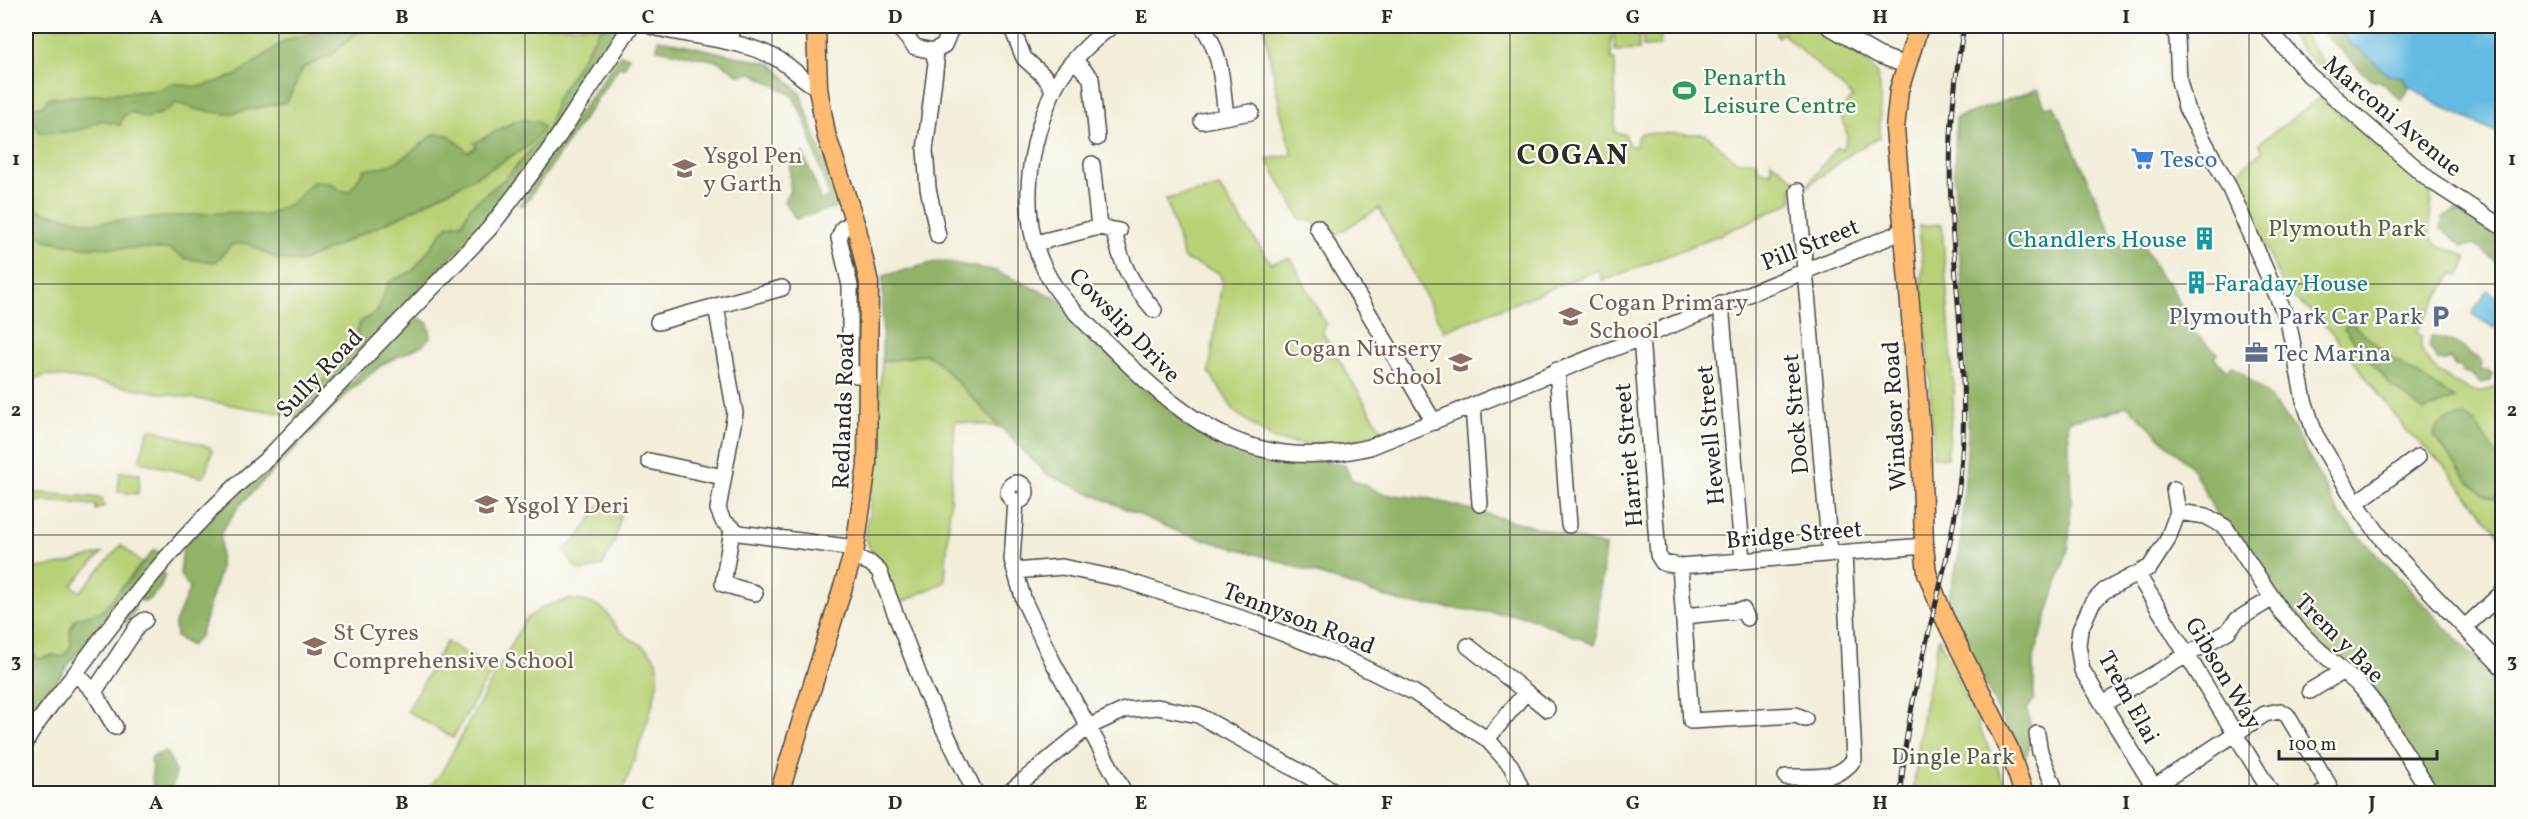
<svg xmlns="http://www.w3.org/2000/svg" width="2528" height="819" font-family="Vollkorn,serif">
	<rect width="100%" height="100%" fill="#fdfcf7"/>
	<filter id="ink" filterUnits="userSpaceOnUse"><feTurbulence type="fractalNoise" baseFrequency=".0167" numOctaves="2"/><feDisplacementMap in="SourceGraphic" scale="12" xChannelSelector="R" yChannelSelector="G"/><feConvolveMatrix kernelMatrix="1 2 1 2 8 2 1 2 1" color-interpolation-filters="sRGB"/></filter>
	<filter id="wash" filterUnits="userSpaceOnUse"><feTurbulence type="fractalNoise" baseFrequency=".008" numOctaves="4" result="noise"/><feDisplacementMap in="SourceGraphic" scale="24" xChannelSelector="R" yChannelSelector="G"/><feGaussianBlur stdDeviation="1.35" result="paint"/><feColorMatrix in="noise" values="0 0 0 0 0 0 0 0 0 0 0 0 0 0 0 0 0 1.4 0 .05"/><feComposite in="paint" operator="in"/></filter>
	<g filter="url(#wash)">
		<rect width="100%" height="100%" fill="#f2eeda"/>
		<path fill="#b8d176" stroke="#727e50" stroke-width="1.5" d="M26,26H609L600,30L556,100L549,129L507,177L471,206L463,222L447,226L413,271L389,282L377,312L360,322L355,339L297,416L73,378L46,375L26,381Z
			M1264,26H1612L1611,59H1615V133L1625,134L1629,146H1636L1637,137L1642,133L1705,134L1736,161H1757L1758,171L1771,172V161L1803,186H1807L1837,147L1842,149C1854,130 1841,129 1840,111L1853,97L1782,33L1778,37L1776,35V26H1813L1867,61L1876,73L1880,85V137L1853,152L1807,187H1792V202L1722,234L1603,281L1598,270L1444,331L1379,208L1329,239C1322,229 1314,219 1301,220L1267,159L1292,155L1281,113Z
			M1614,26H1639V50L1615,51Z
			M1643,26H1660L1661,46L1643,47Z
			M2283,26H2296L2326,66L2343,82V86L2341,87L2305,53Z
			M2320,98L2430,191C2437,210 2420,229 2437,244C2446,253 2459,248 2467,259L2460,276L2453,273L2416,332L2422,336C2414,360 2454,386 2474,391C2484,393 2493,387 2502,386V538L2443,465L2408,432L2331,332L2311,311L2286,292L2234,176L2263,150L2258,144Z
			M1219,187L1271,263L1291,258L1326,325L1322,332L1382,431L1351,441L1303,444L1274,440L1235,412L1209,372L1222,281L1219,273L1184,259L1166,199Z
			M1942,224L1954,393L1947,458L1933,457L1930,376L1921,287L1923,267L1919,226Z
			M925,354L936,360L1000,427L955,421L945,582L900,603L865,538L870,505L882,362Z
			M152,429L210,447L212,451L205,475L201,477L142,462L140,458L148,431Z
			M120,472L140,474L138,494L118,492Z
			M26,492L102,498L104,506L96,510V505L42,501L26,504Z
			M603,500L620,511C620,532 612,549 602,566L582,571L575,567L564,550L581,534Z
			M121,545L142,563L102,611L75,619L70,631L71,646L63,657L53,655L38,659L26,644V570L68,563L102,553L72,585L80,592Z
			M569,599C583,601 597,602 607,613C612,619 615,627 621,632C633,642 649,646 656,661C667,681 630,769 622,793H423L440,775L525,620L543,607Z
			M1939,638L2009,793H1913L1923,711Z
			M446,642L493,669L453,738L407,711Z
			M223,786L302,790V793H222Z"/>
		<path fill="#92b367" stroke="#5e6f49" stroke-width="1.5" d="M331,26H383L380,29L358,32L330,56L303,68L287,102L227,114L199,110L177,103L162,113L146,118L131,112L123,116L120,125L101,120C84,133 60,133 40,133L35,123L26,128V104L41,107L49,98L160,90L172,83L199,87L235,76L285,41Z
			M609,26H628L507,202L412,296L319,398L297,416L355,339L360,322L377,312L389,282L413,271L447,226L463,222L471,206L507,177L549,129L556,100L600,29Z
			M2316,26H2337L2352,46L2359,48L2379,67L2389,75L2404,77L2405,83L2410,87L2402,100L2378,80L2375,82L2370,79Z
			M658,39L772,64L800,93L840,206L796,219L784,201L790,190V165L803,153L819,193V201L829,196L804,118L792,95L752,73L739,75L718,61L657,49Z
			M620,55L629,57L625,67H619L525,204L520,205L554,149Z
			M2038,89L2045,107L2054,105L2117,245L2143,244L2162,279L2170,284L2195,334L2218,353L2214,358L2227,370L2233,366L2267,394L2293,427L2340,515L2502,687V793H2437L2394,724L2303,629L2216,514L2193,469L2127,405C2109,416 2088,415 2068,421L2071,498L2069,546L2034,657V699L2027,710L2032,732L2027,756H2024L2003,721L1947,604L1960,551L1968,436L1965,323L1954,182L1956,118Z
			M524,120L537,121L544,128L529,146L488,170L405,214L301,262L277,259L246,243L231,245L216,262L186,259L170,249L83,247L45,240L26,224V200L42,212L92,223L214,213L238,212L265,216L292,203L313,182L332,183L339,190L349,192L365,169C394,170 412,151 434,134L449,135L468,152L476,147L474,143L515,121Z
			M2455,211L2480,221L2502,239V267L2483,251L2474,245L2463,246L2441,229L2442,219Z
			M939,261L993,270L1056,298L1221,441L1345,465L1351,479L1383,494L1431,499L1605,546L1595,645L1526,616L1404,603L1266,557L1181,533L1046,474L936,360L925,354L882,362L883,276Z
			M419,318L428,323L431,336L423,345L383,364L351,390L239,506L221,532L220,571L200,636L191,646L176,637L175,623L190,588L180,575L185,524C244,484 299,435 350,384C371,363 391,331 419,318Z
			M2351,323L2393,359L2455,399L2424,411L2389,384L2344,328Z
			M2431,337C2451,337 2466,349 2482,362L2481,371L2488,370L2492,373L2491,381L2480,383L2470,373H2464L2460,366L2455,367L2450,358L2445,361L2437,360L2429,346Z
			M2466,416L2476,424L2502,464V499C2478,504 2448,453 2434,436C2436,420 2453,418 2466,416Z
			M154,550L163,554L157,567L165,574L160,588L148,600L141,601L136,594L125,593L123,599L133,601L135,610L126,623H121L111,612L74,657L26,725V644L38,659L53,655L63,657L71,646L70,631L75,619L102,611Z
			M165,751C175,765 180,779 168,793H161L153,787L151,758Z"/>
		<path fill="#64bbe1" stroke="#487386" stroke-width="1.5" d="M2337,26H2502V135L2438,105L2405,83L2404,77L2389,75L2379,67L2359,48L2352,46Z
			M2487,290L2502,300V315L2494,328L2472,314Z"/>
	</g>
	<g filter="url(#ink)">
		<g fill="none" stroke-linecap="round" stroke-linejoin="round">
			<defs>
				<path id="minor" d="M651,26C692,38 738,38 776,58C791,66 802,80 818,88
					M897,26L915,47L933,51L944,45L952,26
					M1011,26L1024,58L1045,77L1053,89
					M1112,26C1093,39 1063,68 1054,89C1029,143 1017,215 1045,270C1061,303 1091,327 1116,352C1192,428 1259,474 1370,447L1904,231
					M1202,26C1222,52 1222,85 1226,116
					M1828,26L1878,55L1905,65
					M2173,26L2177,38L2179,81L2186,108L2230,189L2288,321L2304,400L2315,434L2356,503L2388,547L2502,667
					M2266,26L2309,75L2431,181L2502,227
					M730,42L733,26
					M933,51L936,63L925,150L928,188L938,236
					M1075,61L1091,78L1097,138
					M1202,121L1251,112
					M1092,164L1099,227
					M1798,191L1830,554
					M854,222L843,228L839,238L850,286V368L856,375L869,376
					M1317,227L1434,422
					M1114,232C1122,266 1131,283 1154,310
					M1036,243L1099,227L1119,231
					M1721,304L1743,561
					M716,306L735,413L718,509L723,521L739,533L855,548
					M658,322L782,288
					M1641,337L1658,555L1663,563L1680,566L1924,546
					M1557,370L1569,525
					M1473,405L1480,504
					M649,461L723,477
					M1008 492a9 9 0 1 1 18 0a9 9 0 1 1-18 0Z
					M2174,489L2178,512
					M1016,501L1012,560L1024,601L1053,662L1125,794
					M2356,503L2418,457
					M732,530L723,584L755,593
					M852,557L870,563L879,571L925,691L976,794
					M1680,566L1691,721L1796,715L1805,719
					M1015,571L1062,567L1121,579L1256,623L1336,654L1413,692L1487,739L1511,766L1524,794
					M2138,575L2272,794
					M1684,616L1743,610L1747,618
					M2465,627L2502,593
					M1468,646L1526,692
					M76,673L94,692L115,727
					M2310,691L2343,671
					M94,692L139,624L145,620
					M2103,704L2228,631L2237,620L2271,599
					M2037,734L2040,752L2057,794
					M1487,739L1526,692L1547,709
					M26,742C39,717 60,694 77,671C133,595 194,519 267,459L489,229L548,152L631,26
					M1786,777C1811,776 1839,782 1854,759L1844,553
					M2154,787L2265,714L2280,711L2287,715L2330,787L2321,794
					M1007,794L1088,727L1125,710L1157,707L1198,715L1340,794
					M2158,794L2082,670L2078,645L2080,630L2092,603L2104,591L2150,567L2167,541L2178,512L2206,516L2225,527L2283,614L2312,644L2361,687L2378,708L2431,794"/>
				<path id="major" d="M1919,26L1899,90L1895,129L1921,434L1924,546L1927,573L1944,617L2009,749L2024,794
					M779,794L855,548L867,465L869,283L857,229L826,134L818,88L816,26"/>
			</defs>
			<use href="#minor" stroke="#494845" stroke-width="18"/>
			<use href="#major" stroke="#494845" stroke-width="21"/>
			<use href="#minor" stroke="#fff" stroke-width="15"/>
			<use href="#major" stroke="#ffbb71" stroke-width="18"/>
			<defs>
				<path id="rail" d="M1901,794C1906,678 1955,570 1962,455C1968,372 1955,289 1951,206C1948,146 1953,85 1964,26"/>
			</defs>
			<use href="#rail" stroke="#2b2b2b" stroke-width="5"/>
			<use href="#rail" stroke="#fdfcf7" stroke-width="3" stroke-dasharray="9" stroke-linecap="butt"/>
		</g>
	</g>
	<path fill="none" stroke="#2b2b2b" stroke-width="1.5" stroke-opacity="0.55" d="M279,26V794M525,26V794M772,26V794M1018,26V794M1264,26V794M1510,26V794M1756,26V794M2003,26V794M2249,26V794M26,284H2502M26,535H2502"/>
	<defs>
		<symbol id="stadium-bare" viewBox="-9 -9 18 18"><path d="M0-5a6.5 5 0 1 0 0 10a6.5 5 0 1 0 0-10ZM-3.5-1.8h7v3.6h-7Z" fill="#2e9e5b" stroke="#fdfcf7" stroke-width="2.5" paint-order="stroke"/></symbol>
		<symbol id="supermarket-bare" viewBox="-9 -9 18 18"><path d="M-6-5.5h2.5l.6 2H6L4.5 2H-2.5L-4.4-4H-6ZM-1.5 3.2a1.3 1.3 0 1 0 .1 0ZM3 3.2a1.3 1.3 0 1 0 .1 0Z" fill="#3f7fe0" stroke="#fdfcf7" stroke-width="2.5" paint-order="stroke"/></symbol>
		<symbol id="school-bare" viewBox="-9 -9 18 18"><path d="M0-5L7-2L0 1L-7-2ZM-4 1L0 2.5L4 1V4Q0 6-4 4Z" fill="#8d6e63" stroke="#fdfcf7" stroke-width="2.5" paint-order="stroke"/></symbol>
		<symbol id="building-bare" viewBox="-9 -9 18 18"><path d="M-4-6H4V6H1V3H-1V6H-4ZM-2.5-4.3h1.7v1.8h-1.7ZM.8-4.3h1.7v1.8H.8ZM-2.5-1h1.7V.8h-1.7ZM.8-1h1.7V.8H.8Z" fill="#0f9aa8" stroke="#fdfcf7" stroke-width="2.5" paint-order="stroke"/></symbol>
		<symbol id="parking-bare" viewBox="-9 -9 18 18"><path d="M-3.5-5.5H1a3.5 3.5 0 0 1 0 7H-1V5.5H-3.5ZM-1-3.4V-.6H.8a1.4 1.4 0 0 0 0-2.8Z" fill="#5c6f8a" stroke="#fdfcf7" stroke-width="2.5" paint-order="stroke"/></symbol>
		<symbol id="office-bare" viewBox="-9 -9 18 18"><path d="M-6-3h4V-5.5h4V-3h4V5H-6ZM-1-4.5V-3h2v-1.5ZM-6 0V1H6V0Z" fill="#5c6f8a" stroke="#fdfcf7" stroke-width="2.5" paint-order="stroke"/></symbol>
	</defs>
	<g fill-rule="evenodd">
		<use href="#stadium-bare" x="1668" y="74" width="33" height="33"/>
		<use href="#supermarket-bare" x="2126" y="142" width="33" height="33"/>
		<use href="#school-bare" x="668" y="152" width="33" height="33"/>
		<use href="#building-bare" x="2188" y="222" width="33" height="33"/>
		<use href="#building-bare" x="2180" y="266" width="33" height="33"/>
		<use href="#school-bare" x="1554" y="300" width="33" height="33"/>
		<use href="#parking-bare" x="2424" y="300" width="33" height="33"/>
		<use href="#office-bare" x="2240" y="336" width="33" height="33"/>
		<use href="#school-bare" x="1444" y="346" width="33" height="33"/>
		<use href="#school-bare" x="470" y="488" width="33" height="33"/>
		<use href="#school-bare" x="298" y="630" width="33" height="33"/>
	</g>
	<g text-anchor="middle" stroke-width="4.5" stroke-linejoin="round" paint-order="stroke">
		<g font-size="24" fill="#27864d" stroke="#fdfcf7" text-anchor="start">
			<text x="1703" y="85">Penarth<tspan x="1703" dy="28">Leisure Centre</tspan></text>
		</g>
		<g font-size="24" fill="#2b2b2b" stroke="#fdfcf7">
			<text transform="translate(2393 116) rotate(40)" y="8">Marconi Avenue</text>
			<text transform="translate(1810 244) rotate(-22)" y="8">Pill Street</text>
			<text transform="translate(1125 325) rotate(46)" y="8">Cowslip Drive</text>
			<text transform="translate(319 373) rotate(-46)" y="8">Sully Road</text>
			<text transform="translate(843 411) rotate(-88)" y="8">Redlands Road</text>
			<text transform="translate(1795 414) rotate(-95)" y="8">Dock Street</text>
			<text transform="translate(1894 416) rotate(-93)" y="8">Windsor Road</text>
			<text transform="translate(1710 435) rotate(-95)" y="8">Hewell Street</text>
			<text transform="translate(1628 455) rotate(-95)" y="8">Harriet Street</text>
			<text transform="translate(1794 534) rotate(-5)" y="8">Bridge Street</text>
			<text transform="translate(1299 618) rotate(21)" y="8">Tennyson Road</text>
			<text transform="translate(2340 638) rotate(45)" y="8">Trem y Bae</text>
			<text transform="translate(2224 673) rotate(59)" y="8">Gibson Way</text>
			<text transform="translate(2129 697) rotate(61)" y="8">Trem Elai</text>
		</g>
		<g font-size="24" fill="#785e54" stroke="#fdfcf7" text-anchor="start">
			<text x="703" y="163">Ysgol Pen<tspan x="703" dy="28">y Garth</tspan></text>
			<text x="1589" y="310">Cogan Primary<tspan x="1589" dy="28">School</tspan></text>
			<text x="1442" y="356" text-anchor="end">Cogan Nursery<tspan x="1442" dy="28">School</tspan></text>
			<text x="504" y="513">Ysgol Y Deri</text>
			<text x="333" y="640">St Cyres<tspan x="333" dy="28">Comprehensive School</tspan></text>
		</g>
		<g font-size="24" fill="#366cbe" stroke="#fdfcf7" text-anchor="start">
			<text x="2160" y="167">Tesco</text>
		</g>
		<g font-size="24" fill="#555d42" stroke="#fdfcf7">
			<text x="2347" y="236">Plymouth Park</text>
			<text x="1953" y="764">Dingle Park</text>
		</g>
		<g font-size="24" fill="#0d838f" stroke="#fdfcf7" text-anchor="end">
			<text x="2187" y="247">Chandlers House</text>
			<text x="2214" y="291" text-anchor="start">Faraday House</text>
		</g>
		<g font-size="24" fill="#4e5e75" stroke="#fdfcf7" text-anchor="end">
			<text x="2423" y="324">Plymouth Park Car Park</text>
			<text x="2274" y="361" text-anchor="start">Tec Marina</text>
		</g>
		<g font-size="30" font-weight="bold" letter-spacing="1.5" fill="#2b2b2b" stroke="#fdfcf7">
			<text x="1573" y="164">COGAN</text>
		</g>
	</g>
	<rect width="2528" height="819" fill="none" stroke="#fdfcf7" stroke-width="66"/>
	<path d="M2279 750v9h158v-9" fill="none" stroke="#2b2b2b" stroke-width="3"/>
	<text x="2288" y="750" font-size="18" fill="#2b2b2b" stroke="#fdfcf7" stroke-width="4.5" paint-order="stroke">100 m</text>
	<rect x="33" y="33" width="2462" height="753" fill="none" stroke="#2b2b2b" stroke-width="2"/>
	<g font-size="20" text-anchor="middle" font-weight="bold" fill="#2b2b2b">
		<text x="156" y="23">A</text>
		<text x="402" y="23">B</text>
		<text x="648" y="23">C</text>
		<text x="895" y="23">D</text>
		<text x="1141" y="23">E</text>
		<text x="1387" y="23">F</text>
		<text x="1633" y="23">G</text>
		<text x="1880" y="23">H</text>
		<text x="2126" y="23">I</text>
		<text x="2372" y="23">J</text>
		<text x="16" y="165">1</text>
		<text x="2512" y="165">1</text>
		<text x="16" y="416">2</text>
		<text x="2512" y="416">2</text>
		<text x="16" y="667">3</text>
		<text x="2512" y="667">3</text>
		<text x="156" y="809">A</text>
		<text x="402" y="809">B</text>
		<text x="648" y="809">C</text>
		<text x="895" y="809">D</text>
		<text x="1141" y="809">E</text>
		<text x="1387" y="809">F</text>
		<text x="1633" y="809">G</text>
		<text x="1880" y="809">H</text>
		<text x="2126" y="809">I</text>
		<text x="2372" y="809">J</text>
	</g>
</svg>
